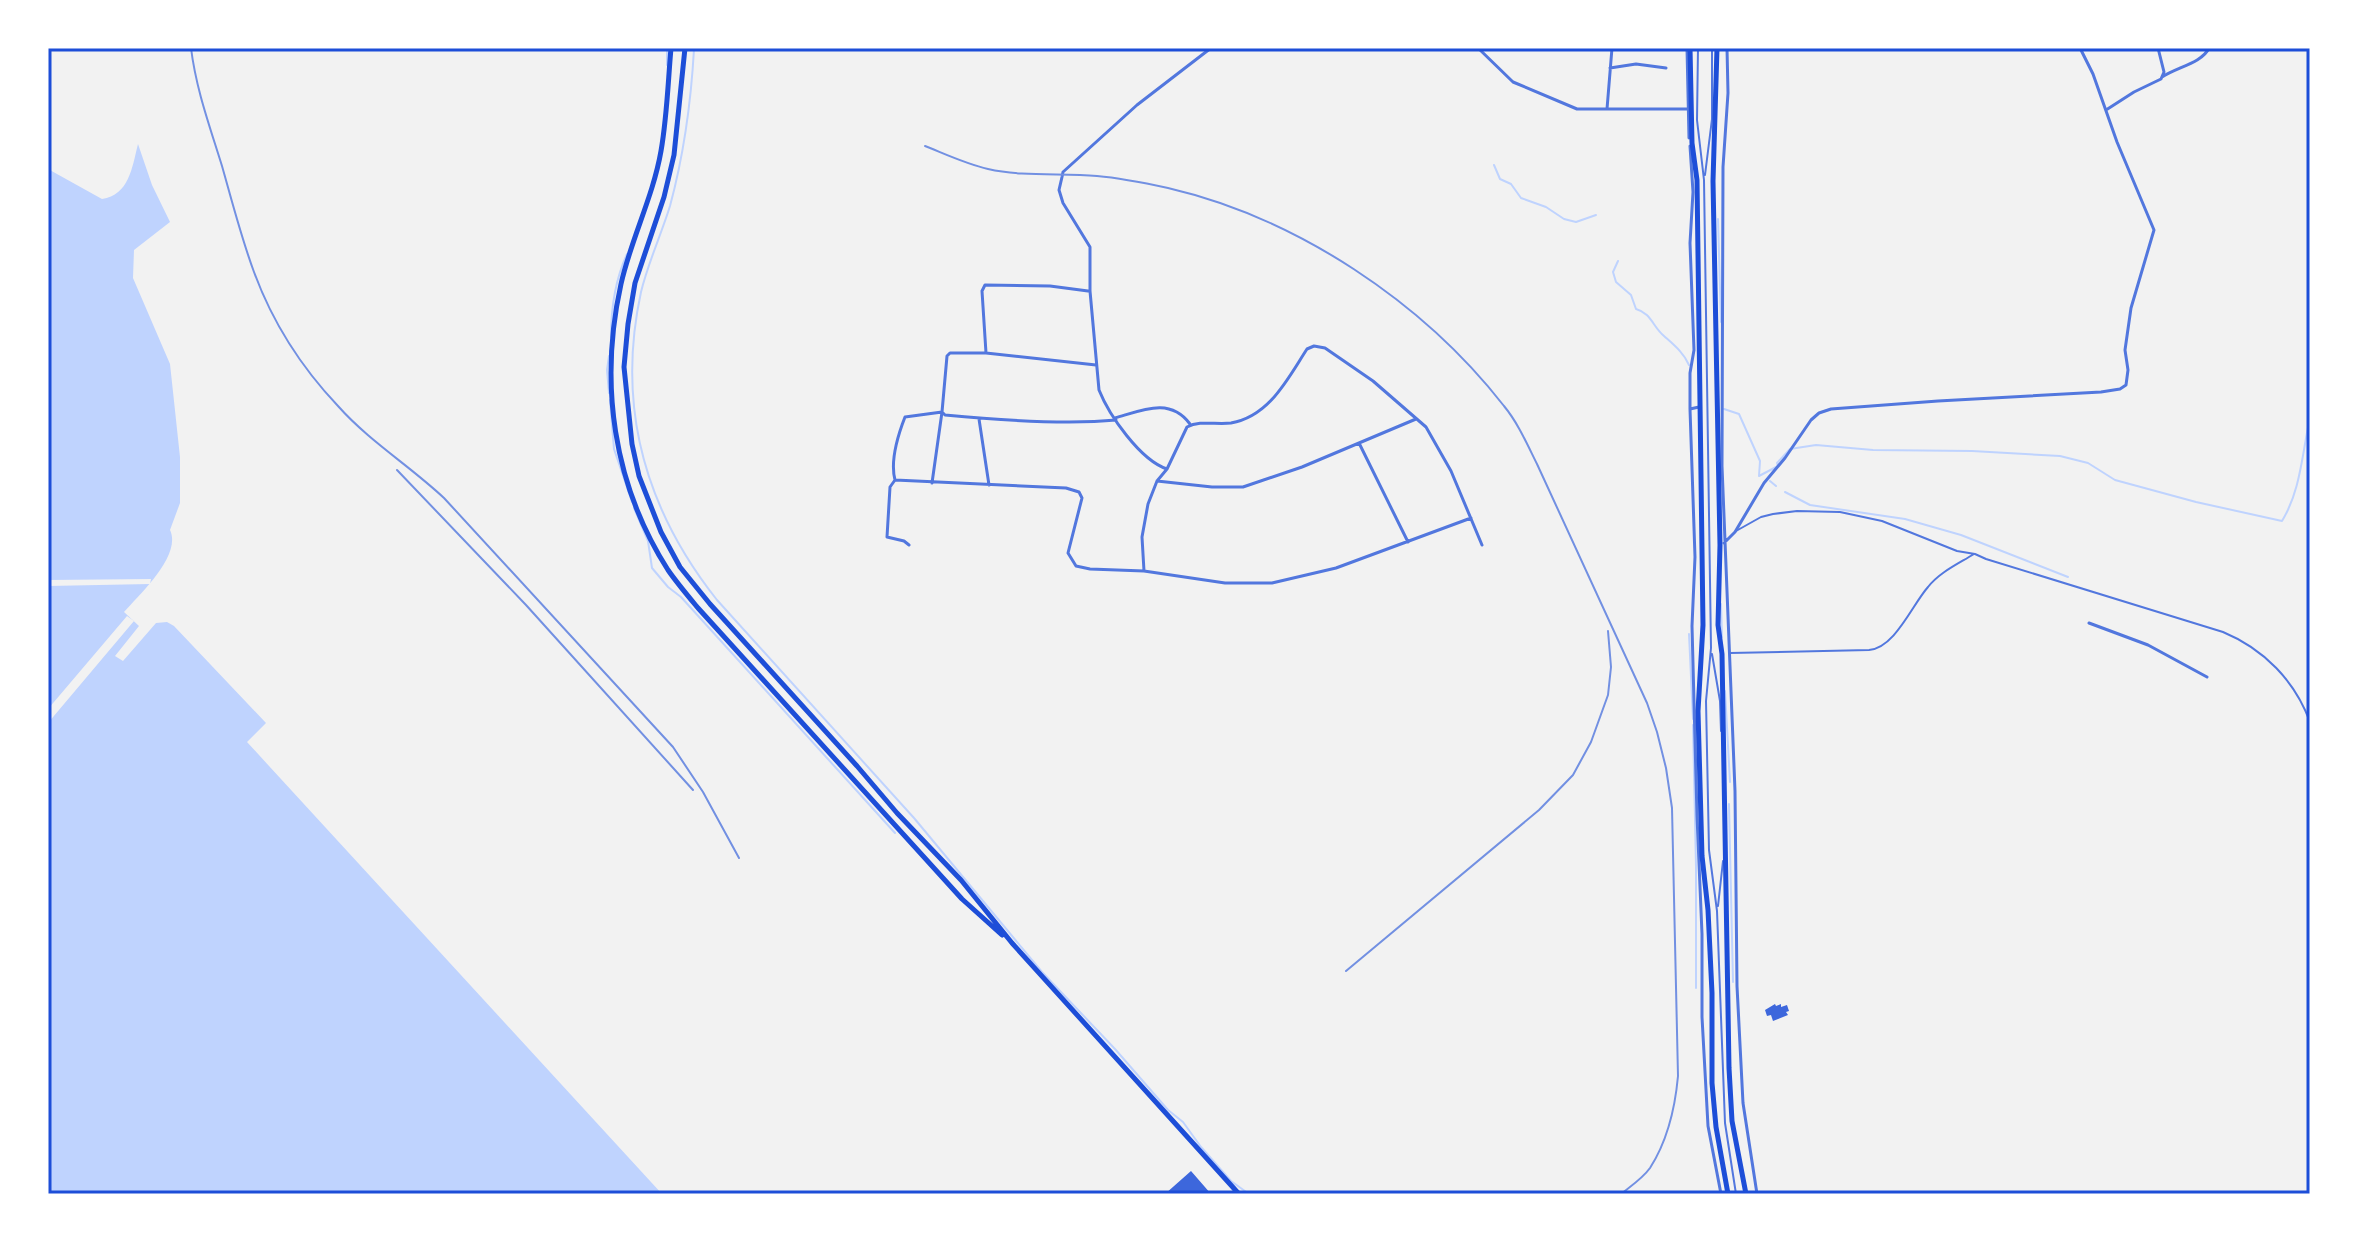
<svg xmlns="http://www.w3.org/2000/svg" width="2358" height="1242" font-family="'Golos Text',sans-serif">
	<rect width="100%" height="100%" fill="#f2f2f2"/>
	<path fill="#bfd3fe" d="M138,144L152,185L170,222L134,250L133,278L170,364L180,457V503L170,530C182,555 140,594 124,612L139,626L115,656L123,661L156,623L167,622L174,626L266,723L247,742L662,1194H48V169L102,199C129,195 132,168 138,144Z"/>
	<path fill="#f2f2f2" d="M151,579L150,584L48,586V580Z
		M127,616L134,621L48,723V709Z"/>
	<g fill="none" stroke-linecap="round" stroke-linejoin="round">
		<path stroke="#bfd3fe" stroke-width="2" d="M667,48V65
			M694,49C691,103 684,154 670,206C661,235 648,263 641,292C616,407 645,509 717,600L914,818L1042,972L1115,1049L1168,1110L1183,1122L1201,1147L1231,1181L1249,1194
			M1494,165L1500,179L1511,184L1521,198L1546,207L1564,219L1576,222L1596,215
			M1718,219L1721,322
			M1618,261L1613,272L1616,282L1631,295L1636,309C1651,313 1653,327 1664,336C1674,345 1684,353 1689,365
			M611,337C611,309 615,280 627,254
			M609,356L607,370L609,393
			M610,400L614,449L632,502
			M1724,409L1739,414L1760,461L1759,476
			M1759,476L1778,466L1777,463L1790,449L1816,445L1873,450L1972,451L2060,456L2088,463L2115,480L2196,502L2282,521C2301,490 2302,453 2310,418
			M1770,481L1776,486
			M1785,492L1810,505L1905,519L1961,535L2068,577
			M634,508L648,541L652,568L668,587L681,597L895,833
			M1721,604L1722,637
			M1689,634L1693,719
			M1725,691L1730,782
			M1693,725L1696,866V988
			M1729,804L1733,982"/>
	</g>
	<path fill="#3d67dc" d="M1775,1004L1776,1006L1781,1004V1007L1787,1005L1789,1011L1786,1012L1788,1015L1773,1021L1771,1015L1767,1016L1765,1010Z
		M1191,1171L1211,1194H1165Z"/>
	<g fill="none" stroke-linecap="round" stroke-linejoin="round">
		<path stroke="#5277de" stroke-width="2" d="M1698,48L1697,120L1704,180L1711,648L1706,701L1709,850L1717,911L1725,1123L1736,1194
			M1705,175L1712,119V48
			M1736,531L1761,517L1773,514L1797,511L1840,512L1882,521L1957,551L1975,554L1986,559L2223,632C2264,649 2295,681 2310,722
			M1730,653L1869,650C1895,648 1912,605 1928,587C1940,572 1958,564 1974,554
			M1712,654L1720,701L1721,731
			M1718,906L1723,861"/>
		<path stroke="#5277de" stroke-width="3" d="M1478,48L1513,82L1577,109H1687
			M1687,48L1689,138
			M1727,48L1728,93L1723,167L1722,466L1735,791L1737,986L1743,1103L1757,1194
			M1610,68L1636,64L1666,68
			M2162,77C2177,67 2202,63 2209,48
			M1607,109L1612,48
			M2106,110L2134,92L2161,79L2164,72L2158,48
			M1690,146L1693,192L1690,243L1694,350L1690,373V409
			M986,353L982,291L985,285L1050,286L1088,291
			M1096,365L986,353H950L947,356L942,412L945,415C998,420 1064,425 1116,420
			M1699,407L1690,409L1695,557L1692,626L1697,816L1702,934V1017L1708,1126L1721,1194
			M1115,418C1143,410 1170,397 1190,424
			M979,419L989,485
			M1359,443L1408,542
			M1167,469C1140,460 1109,415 1099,390L1090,291V247L1063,203L1059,190L1062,177L1063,172L1137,105L1211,48
			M895,480L890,487L887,537L904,541L909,545
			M1157,481L1212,487H1243L1302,467L1416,419
			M932,483L942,412L905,417C898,435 890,461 895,480L1066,488L1079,492L1082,498L1068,553L1076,566L1090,569L1144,571L1225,583H1272L1336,568L1471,518
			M1724,543L1735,532L1764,483L1785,458L1811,420L1819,413L1831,409L1938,401L2101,392L2120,389L2126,385L2128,370L2125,350L2131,308L2154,230L2117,142L2093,74L2080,48
			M1144,571L1142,537L1148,504L1157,481L1167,469L1187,427C1200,420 1216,425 1231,423C1270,416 1288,378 1307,349L1314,346L1325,348L1373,381L1426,427L1451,471L1482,545
			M2089,623L2148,645L2207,677"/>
		<path stroke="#1d4ed8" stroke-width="5" d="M671,48C668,82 667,117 661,151C653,197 631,239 621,284C599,383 613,484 668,570C677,583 688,596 698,608L962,899L1002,935
			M685,48L674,155L664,197L635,283L628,324L624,367L632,444L639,476L661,532L680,567L710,604L857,766L897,813L961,880L1012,943L1239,1194"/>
		<path stroke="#1d4ed8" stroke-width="5" d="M1690,48L1692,143L1697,180L1703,625L1698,711L1702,856L1708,910L1712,993V1083L1716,1127L1728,1194
			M1717,48L1713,181L1720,545L1718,625L1722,654L1729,1068L1732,1121L1746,1194"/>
		<path stroke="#7290e2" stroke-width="2" d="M191,48C196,89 210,127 222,166C232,201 241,237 254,272C272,321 302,368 338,406C369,441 410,466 444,498L673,747L703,792L739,858
			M925,146C945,154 966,164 988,169C1023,177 1060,173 1097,176C1120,178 1145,183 1168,188C1297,218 1423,302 1504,406C1518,423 1527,444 1537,464L1647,703L1657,732L1666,768L1672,808L1678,1076C1675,1109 1668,1140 1650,1168C1643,1178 1631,1186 1621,1194
			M397,470L526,605L693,790
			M1346,971L1539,810L1573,775L1591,742L1608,695L1611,667L1608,631"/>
	</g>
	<rect width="2358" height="1242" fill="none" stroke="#ffffff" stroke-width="100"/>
	<rect x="50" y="50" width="2258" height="1142" fill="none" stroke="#1d4ed8" stroke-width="3"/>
</svg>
